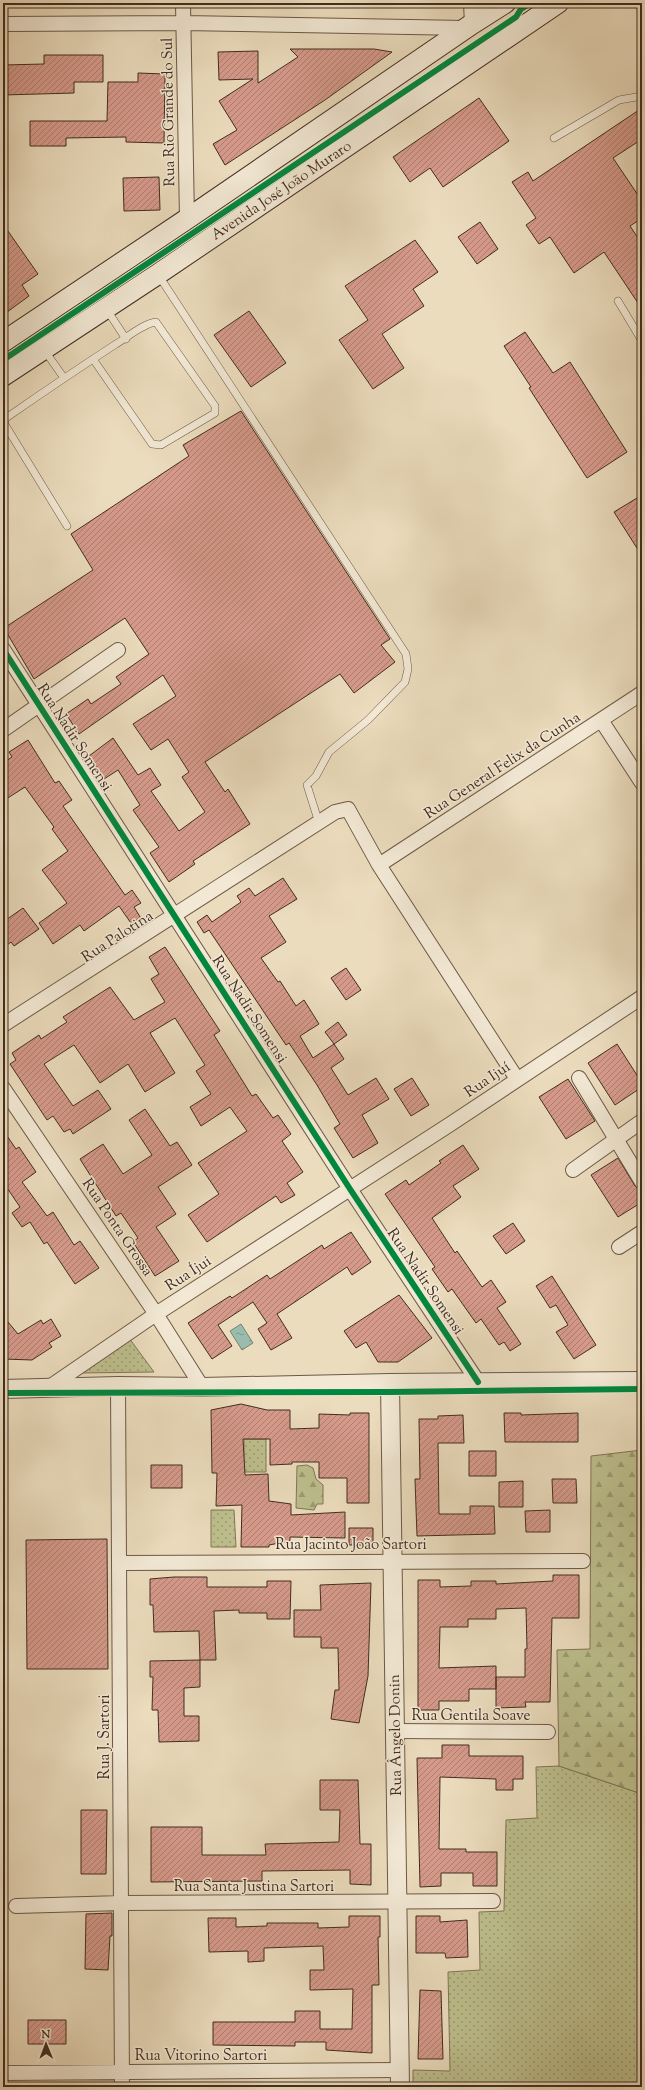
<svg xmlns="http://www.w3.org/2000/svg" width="645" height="2090" font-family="'Sorts Mill Goudy',serif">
	<defs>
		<pattern id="grass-dots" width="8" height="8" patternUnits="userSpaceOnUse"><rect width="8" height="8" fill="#bdbf8d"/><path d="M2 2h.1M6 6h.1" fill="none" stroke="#9b9c73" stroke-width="1.8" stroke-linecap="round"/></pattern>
		<pattern id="forest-firs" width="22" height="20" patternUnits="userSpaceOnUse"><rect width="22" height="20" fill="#bdbf8d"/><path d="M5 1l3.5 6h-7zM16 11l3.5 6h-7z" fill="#9b9c73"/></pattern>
		<pattern id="water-ripples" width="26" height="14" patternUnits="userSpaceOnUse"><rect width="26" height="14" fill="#99bcad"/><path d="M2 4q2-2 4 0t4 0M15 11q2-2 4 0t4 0" fill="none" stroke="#7e998c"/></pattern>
		<pattern id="building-hatch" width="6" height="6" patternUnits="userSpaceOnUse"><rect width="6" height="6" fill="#d69a8b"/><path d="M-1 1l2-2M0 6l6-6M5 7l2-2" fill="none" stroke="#af7e71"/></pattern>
	</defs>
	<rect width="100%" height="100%" fill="#ebdcbd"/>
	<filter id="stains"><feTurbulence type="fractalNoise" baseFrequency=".005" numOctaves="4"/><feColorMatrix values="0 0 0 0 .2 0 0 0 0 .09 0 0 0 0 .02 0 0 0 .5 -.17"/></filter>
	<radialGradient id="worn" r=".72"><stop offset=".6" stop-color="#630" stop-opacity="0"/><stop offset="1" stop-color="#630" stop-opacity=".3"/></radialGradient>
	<path fill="url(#grass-dots)" stroke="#807656" d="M129,1338L154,1372L80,1373Z
		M244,1439H266V1472H244Z
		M211,1510H234L236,1547H211Z
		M559,1766L642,1794V2087H413V2070L450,2071L448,1972L480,1970L479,1912L504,1911L506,1820L537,1818L536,1767Z"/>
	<path fill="url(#forest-firs)" stroke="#807656" d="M642,1450V1794L559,1766L557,1650L590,1649L591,1456Z
		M307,1465L313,1468L316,1479L323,1485V1504H317L314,1510L296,1508L297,1466Z
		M3,1658L6,1670L3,1695Z"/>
	<path fill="url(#water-ripples)" stroke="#768375" d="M241,1324L253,1343L242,1350L230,1331Z"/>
	<path fill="url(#building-hatch)" stroke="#422d20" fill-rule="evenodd" d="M290,49H374L392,52L325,100L225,165L213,144L237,130L219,101L253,79L219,80L218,52L258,51V83L298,57Z
		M44,55H103V82H74V93L3,95V65L44,64Z
		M138,73L165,74L164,143L126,142V137L66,138V146H30V121H107L108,82H138Z
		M479,98L509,141L443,187L430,168L410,182L393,157Z
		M642,108V139L613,158L642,201V218L630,226L642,244V309L604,252L574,273L550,237L539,244L526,225L536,218L512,182L528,172L533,181Z
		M159,177L160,210L124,211L123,178Z
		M480,222L498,249L477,264L458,237Z
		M3,224L38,274L22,285L29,296L3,315Z
		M415,240L438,272L413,289L424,306L382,334L404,368L373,389L339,340L368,320L345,286Z
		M249,311L286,363L251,387L214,335Z
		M525,332L553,373L570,362L627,452L587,478L529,388L531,387L504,346Z
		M241,411L390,639L381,645L395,662L354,693L340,674L205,762L225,792L228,789L250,824L193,861L195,864L169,882L150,853L159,847L133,810L140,805L118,770L104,779L89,756L113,738L138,775L150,768L161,785L151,791L179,831L205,812L182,777L189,772L168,739L151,750L133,724L176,696L163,675L79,734L66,714L88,699L91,704L121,684L116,677L149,654L125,618L34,679L4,628L93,570L71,534L189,456L183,445Z
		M642,495V556L614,512Z
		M28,740L55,783L59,781L72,800L63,806L125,895L132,890L141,903L134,907L142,920L133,926L119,906L84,931L80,925L53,944L39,923L67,903L42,870L68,851L52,829L54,827L25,787L3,801V763L12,757L9,752Z
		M283,878L297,899L269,916L286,942L261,958L278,982L280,981L296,1006L304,1000L319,1024L300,1036L313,1058L334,1044L344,1059L331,1068L348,1095L376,1078L389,1099L362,1115L378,1143L353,1158L334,1128L340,1124L317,1085L289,1043L286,1045L209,930L204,933L197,922L207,915L212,922L241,902L237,896L249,888L255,896Z
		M23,908L39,929L14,946L11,942L3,948V922Z
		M165,947L220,1031L214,1035L252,1096L256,1094L273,1118L278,1115L291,1134L282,1141L303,1172L287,1183L295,1195L281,1203L276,1196L207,1242L188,1215L219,1194L198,1163L247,1131L230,1107L201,1126L190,1107L211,1094L196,1071L205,1065L175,1018L150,1033L175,1073L145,1092L128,1064L100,1083L74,1045L44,1064L73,1106L98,1090L111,1109L73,1134L70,1129L64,1132L53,1116L47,1120L10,1064L16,1060L12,1053L39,1035L41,1039L67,1022L63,1017L110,987L134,1020L165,1002L151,979L159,974L149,957Z
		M346,968L361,990L346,1000L331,978Z
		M338,1022L347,1035L334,1044L325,1032Z
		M617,1044L642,1083V1087L615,1105L588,1063Z
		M412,1078L429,1105L411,1116L394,1089Z
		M568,1079L595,1121L566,1139L539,1097Z
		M145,1109L170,1146L177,1142L192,1165L158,1187L176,1214L156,1227L179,1261L155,1276L133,1242L138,1238L121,1213L116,1216L80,1159L103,1144L123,1174L152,1155L129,1120Z
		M3,1130L16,1149L19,1147L36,1172L22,1182L47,1216L53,1212L74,1245L80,1241L99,1268L75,1284L47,1242L44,1244L30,1222L22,1227L12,1213L20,1207L3,1182Z
		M463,1145L479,1169L453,1186L461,1197L432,1218L455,1253L457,1251L482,1287L491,1280L506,1302L497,1308L521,1344L510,1351L504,1342L499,1345L481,1319L476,1323L452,1289L448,1292L432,1269L435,1267L385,1194L406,1180L409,1185L441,1163L439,1161Z
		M618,1158L635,1186L642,1191V1202L618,1217L591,1175Z
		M513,1223L525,1241L506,1254L493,1236Z
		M351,1232L371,1262L352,1275L347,1267L277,1314L292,1338L271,1350L258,1329L267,1323L253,1302L218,1325L232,1346L212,1359L188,1323L230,1296L232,1298L267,1275L270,1279L322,1245L324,1249Z
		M552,1276L596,1345L574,1359L556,1332L568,1325L556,1305L550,1308L536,1286Z
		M399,1295L432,1338L398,1362H378L366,1342L356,1348L344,1331Z
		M3,1316L18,1334L41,1320L43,1324L51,1319L61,1336L49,1343L52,1347L32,1360L3,1359Z
		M241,1404L267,1410H290V1429L319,1428V1414L350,1415V1413H369V1503H347V1478H319V1462H292V1464L270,1465V1439H243L245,1475L268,1474L269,1501L291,1504V1515L345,1512V1538L290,1537V1541L269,1545V1547H241L242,1505L216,1506L217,1473H212L211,1410Z
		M504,1413H521V1415L578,1413V1442H505Z
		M463,1415L464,1443H438L439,1514H470V1506H494L495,1534L417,1536L415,1479H420L419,1419H438V1416Z
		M469,1451H496V1476H469Z
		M151,1465H182V1488H151Z
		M552,1479H576L577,1503H553Z
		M523,1481V1507H499V1482Z
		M550,1510V1532H526L525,1511Z
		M349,1528H373V1545H349Z
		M107,1539L108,1669H27L26,1540Z
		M553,1575H579V1618H552L550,1702H525L526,1707L496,1708V1677V1689H469V1701H439V1710H418V1580H440V1587L471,1586V1581H496V1584L553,1581ZM526,1608L527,1649H525V1677H496V1666L439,1668L440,1627H468V1619H496V1609Z
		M174,1577H207V1587H267V1581H291L290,1619H267V1613H239V1610L214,1611L216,1660H200L199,1631L154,1632L153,1605H150V1579Z
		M371,1583L368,1676L359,1723L331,1719L335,1690H339L338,1648H321V1637H294V1610H321L320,1585Z
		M200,1660V1687L184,1688V1716H199V1741L159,1742L158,1710H152L153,1677H150V1661Z
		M442,1745H469V1756H523V1779H513V1790H496V1779L440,1777L439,1849H466V1852H497V1886H473V1873H441V1886L420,1887L417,1758H442Z
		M320,1780H358L360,1844H371V1885L350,1884V1870L262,1871V1881L151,1882V1827H202V1855H266L265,1844L339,1842L340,1810H320Z
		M81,1810H107L106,1874H81Z
		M112,1913V1936H110L108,1970L85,1969L86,1914Z
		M349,1916H380V1937H378L379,1985H372V2053L326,2050V2042H295V2046L213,2045V2022H295V2011H320V2029H352L353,1989L310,1990V1970H324L323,1946L264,1948V1961L248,1962V1951L209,1952L208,1918H236V1927L267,1926V1923H318V1928L349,1927Z
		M416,1916H440V1922L467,1920L468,1957L446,1958L445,1953H416Z
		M420,1990L441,1991L443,2059H418Z
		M28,2020H66V2044H28Z"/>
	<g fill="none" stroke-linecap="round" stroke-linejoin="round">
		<defs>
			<path id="service" d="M637,3L642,9
				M554,138L619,100L642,96
				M159,276L406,654L408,669L405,682L368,720L329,752L316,776L307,785L319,823
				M618,301L642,341
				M107,310L126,339
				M45,351L64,378
				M67,526L4,423L6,418C42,393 79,368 116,344C128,337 142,324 156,322L215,406V413L161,445L152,444L93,359"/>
			<path id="minor" d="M183,3L187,219
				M471,3L472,24
				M3,24L183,23L466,28
				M3,649L350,1189L478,1382
				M601,720L642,783
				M3,730L118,650
				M379,865L642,693
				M3,1025L335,812L348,809L379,865L517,1079
				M579,1078L642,1182
				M3,1088L156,1314L202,1387
				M573,1170L642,1121
				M619,1247L642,1232
				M118,1386L122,2087
				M48,1388L156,1314L449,1125L642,997
				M119,1563L583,1561
				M395,1731L548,1732
				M16,1906L122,1903L493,1901
				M3,2073L399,2070"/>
			<path id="tertiary" d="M390,1383L400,2087
				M3,1389L118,1386L202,1387L390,1383L642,1381"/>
			<path id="secondary" d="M3,342L187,219L472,24L505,3
				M3,376L158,274L558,3"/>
		</defs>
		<use href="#service" stroke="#6c5947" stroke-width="8"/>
		<use href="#minor" stroke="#6c5947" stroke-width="16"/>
		<use href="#tertiary" stroke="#6c5947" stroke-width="20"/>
		<use href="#secondary" stroke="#422d20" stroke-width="22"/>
		<use href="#service" stroke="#f2e8d4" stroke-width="7"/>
		<use href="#minor" stroke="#f2e8d4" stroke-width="14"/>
		<use href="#tertiary" stroke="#f2e8d4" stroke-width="18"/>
		<use href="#secondary" stroke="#f2e8d4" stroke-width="20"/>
		<defs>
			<path id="cycleway" d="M3,360L516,17L521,9L531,3
				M3,649L350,1189L478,1382
				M3,1393L390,1392L642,1389"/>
		</defs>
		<use href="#cycleway" stroke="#f2e8d4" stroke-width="8"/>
		<use href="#cycleway" stroke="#00873e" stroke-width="6"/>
	</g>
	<g text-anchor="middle" stroke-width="3" stroke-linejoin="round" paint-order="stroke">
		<g font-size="15" fill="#422d20" stroke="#f2e8d4">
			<text transform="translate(168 112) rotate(-91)" y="5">Rua Rio Grande do Sul</text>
			<text transform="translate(281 190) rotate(-34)" y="5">Avenida José João Muraro</text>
			<text transform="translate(75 737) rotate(57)" y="5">Rua Nadir Somensi</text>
			<text transform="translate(502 765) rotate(-33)" y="5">Rua General Felix da Cunha</text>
			<text transform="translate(117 936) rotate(-33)" y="5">Rua Palotina</text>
			<text transform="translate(250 1009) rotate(57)" y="5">Rua Nadir Somensi</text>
			<text transform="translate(487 1079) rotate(-34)" y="5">Rua Ijuí</text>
			<text transform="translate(118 1227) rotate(56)" y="5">Rua Ponta Grossa</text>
			<text transform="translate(188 1273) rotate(-33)" y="5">Rua Íjui</text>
			<text transform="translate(426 1281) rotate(56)" y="5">Rua Nadir Somensi</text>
			<text x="351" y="1549">Rua Jacinto João Sartori</text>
			<text x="471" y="1720">Rua Gentila Soave</text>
			<text transform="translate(395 1735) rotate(-91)" y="5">Rua Ângelo Donin</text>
			<text transform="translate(104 1737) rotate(-90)" y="5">Rua J. Sartori</text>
			<text x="254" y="1891">Rua Santa Justina Sartori</text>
			<text x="201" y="2060">Rua Vitorino Sartori</text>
		</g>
	</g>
	<rect width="645" height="2090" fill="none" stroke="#ebdcbd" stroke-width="16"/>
	<rect x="4" y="4" width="637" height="2082" fill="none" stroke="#422d20" stroke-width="2"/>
	<rect x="8" y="8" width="629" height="2074" fill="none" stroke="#422d20"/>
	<g transform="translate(46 2044) rotate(359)" stroke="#f2e8d4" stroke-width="3" paint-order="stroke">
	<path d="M0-3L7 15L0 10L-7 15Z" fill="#422d20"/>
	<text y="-6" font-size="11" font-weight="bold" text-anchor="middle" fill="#422d20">N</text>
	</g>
	<rect width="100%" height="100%" filter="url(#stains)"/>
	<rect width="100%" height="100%" fill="url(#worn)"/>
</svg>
